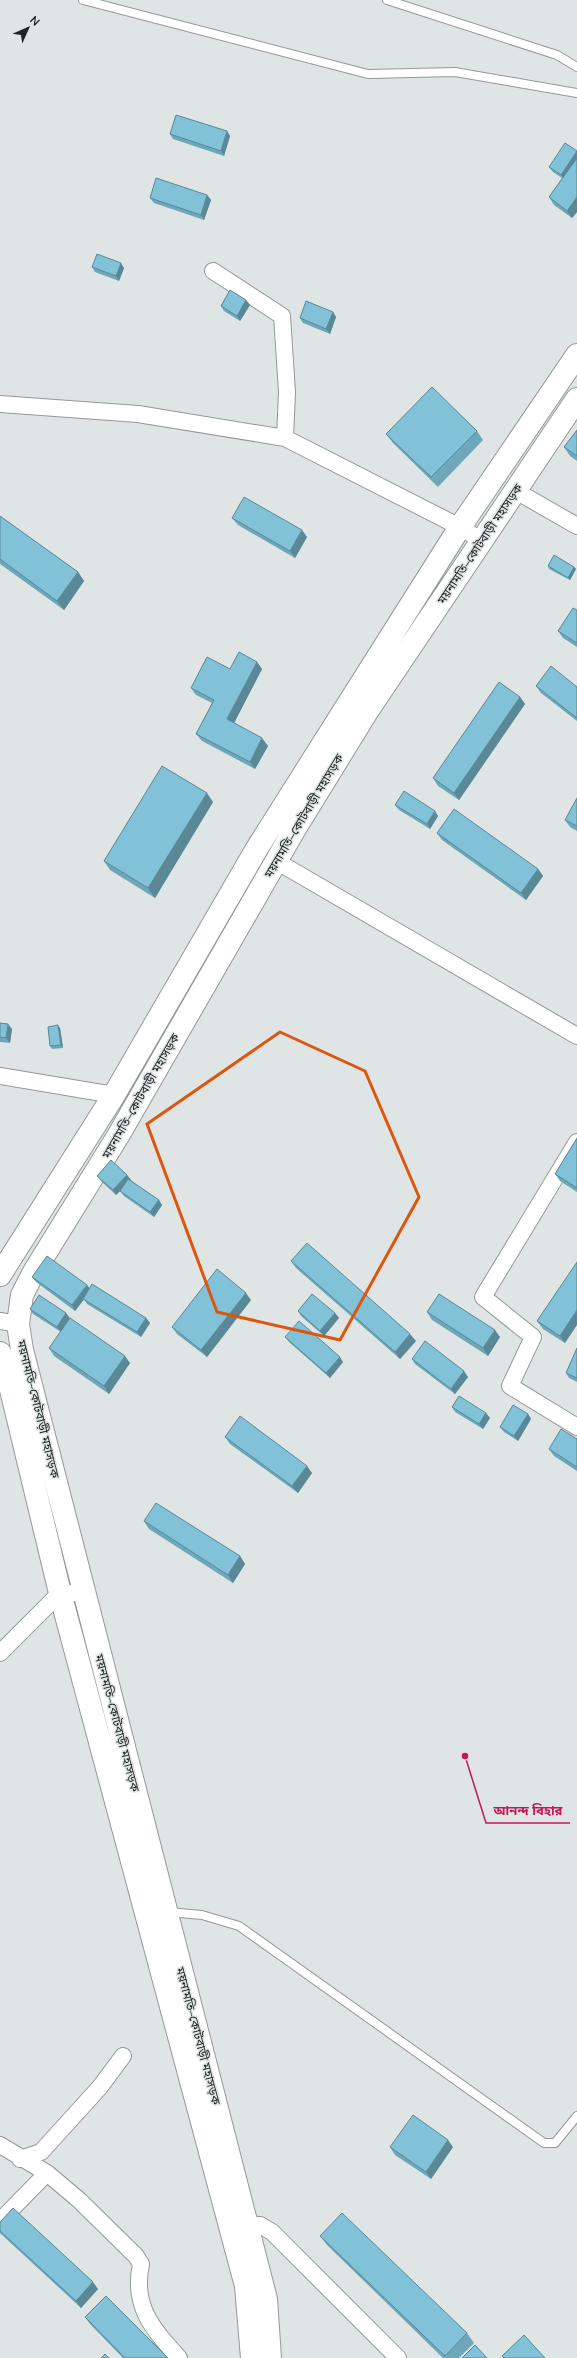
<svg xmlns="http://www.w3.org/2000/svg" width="577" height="2358" font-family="'Nunito Sans','Noto Sans Bengali',sans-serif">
	<rect width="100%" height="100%" fill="#dee5e4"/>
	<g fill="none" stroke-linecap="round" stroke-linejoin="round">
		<defs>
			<path id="service" d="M83,0L368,74L455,72L577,93
				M387,0L557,55L577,67
				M169,1912L202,1915L239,1926L544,2143H555L577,2116"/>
			<path id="minor" d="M213,271L282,316L287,392L285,438
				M0,404L138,414L285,438L460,527L482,541
				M516,491L577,526
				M276,861L577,1036
				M0,1076L114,1095
				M577,1142L483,1297L533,1337L510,1386L577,1427
				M0,1321L18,1324
				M0,1653L60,1593H83
				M0,2145L47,2173L79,2200L136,2256L141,2264C132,2306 152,2328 179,2358
				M20,2159L41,2152L100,2087L123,2056
				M0,2221L47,2173
				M237,2224L260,2225L272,2232L398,2358"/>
			<path id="secondary" d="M0,1275L114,1095L256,850L460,527L577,355
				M0,1353L7,1373L60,1593L246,2286L252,2358
				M270,2358L266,2299L22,1350L18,1324L22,1295L35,1270L118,1136L293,832L368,710L577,399"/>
		</defs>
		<use href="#service" stroke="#939998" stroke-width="10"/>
		<use href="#minor" stroke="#939998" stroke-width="18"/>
		<use href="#secondary" stroke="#939998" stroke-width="24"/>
		<use href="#service" stroke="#fff" stroke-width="8"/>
		<use href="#minor" stroke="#fff" stroke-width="16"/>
		<use href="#secondary" stroke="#fff" stroke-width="22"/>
	</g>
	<path fill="#6fa7ba" d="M227,131L230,136L224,156L173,139L170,134Z
		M577,151V212L572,218L554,205L549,197L562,178L553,172L549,167Z
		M207,195L211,200L204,220L154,203L150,198Z
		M92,267L124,268L119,281L95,272Z
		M246,300L250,305L240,321L224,311L221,306Z
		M333,312L336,317L330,334L303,323L300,318Z
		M577,430V461L570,456L564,447Z
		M477,431L483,440L438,487L393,443L386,434Z
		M0,516L78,572L84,581L64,610L0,564Z
		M232,518L307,537L295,558L238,525Z
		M548,566L574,567L576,569L570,580L549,569Z
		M577,610V647L563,638L558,631Z
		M257,662L262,669L234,723L268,746L255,769L202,741L196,734L212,703L196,695L191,688L230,669Z
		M536,686L577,687V721L541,693Z
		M520,697L525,704L459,800L438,786L433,778Z
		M577,798V831L570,827L565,820Z
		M213,802L155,898L110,870L104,861Z
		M395,805L438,816L430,829L399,810Z
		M437,833L538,869L543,876L526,900L442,840Z
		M0,1023L12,1029L10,1043L0,1042Z
		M60,1028L63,1048L52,1049L50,1046Z
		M577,1138V1192L560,1181L555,1174Z
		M127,1175L131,1180L162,1205L154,1217L124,1196L120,1191L116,1195L101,1181L97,1176Z
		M291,1261L416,1341L400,1359L296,1268Z
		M577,1262L565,1343L543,1329L537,1321Z
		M32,1277L90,1288L146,1318L150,1323L141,1337L87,1304L84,1299L75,1311L36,1282Z
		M251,1300L207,1357L177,1334L172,1327Z
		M30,1309L70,1318L61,1332L33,1314Z
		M298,1311L335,1313L339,1318L324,1336L301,1316Z
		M427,1312L500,1337L488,1356L432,1320Z
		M285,1337L343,1362L330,1378L289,1342Z
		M49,1348L130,1363L109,1394L54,1356Z
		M577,1348V1382L569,1378L566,1373Z
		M412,1359L468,1377L455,1394L415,1364Z
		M452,1407L490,1418L483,1429L455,1412Z
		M528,1414L531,1419L518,1441L504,1432L500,1427Z
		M225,1437L312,1473L298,1493L230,1444Z
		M577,1439V1471L554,1456L549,1449Z
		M144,1521L240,1556L245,1564L233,1583L149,1529Z
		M390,2147H453L431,2179L395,2155Z
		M0,2222L98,2289L81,2308L1,2234L0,2233Z
		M320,2236L467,2333L474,2343L459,2358H443L327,2245Z
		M85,2317L168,2358H123L90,2324Z"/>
	<path fill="#5a8897" d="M227,131L230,136L224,156L221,151Z
		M577,151V162L565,180L561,175Z
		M207,195L211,200L204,220L201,215Z
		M577,197V212L572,218L567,211Z
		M121,263L124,268L119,281L116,276Z
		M246,300L250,305L240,321L237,316Z
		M333,312L336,317L330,334L326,329Z
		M302,530L307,537L295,558L290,551Z
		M574,567L576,569L570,580L568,578Z
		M78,572L84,581L64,610L57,601Z
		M257,662L262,669L232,727L227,719Z
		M520,697L525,704L459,800L454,793Z
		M262,738L268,746L255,769L250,762Z
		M207,793L213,802L155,898L148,888Z
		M435,811L438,816L430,829L427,824Z
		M538,869L543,876L526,900L521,893Z
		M8,1024L12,1029L10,1043L6,1038Z
		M58,1025L60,1028L63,1048L61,1045Z
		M127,1175L131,1180L116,1195L113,1190Z
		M159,1200L162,1205L154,1217L150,1212Z
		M87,1285L91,1290L75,1311L72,1305Z
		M246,1293L251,1300L207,1357L201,1350Z
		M577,1310V1325L565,1343L560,1336Z
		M66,1313L70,1318L61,1332L57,1327Z
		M335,1313L339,1318L324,1336L320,1331Z
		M146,1318L150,1323L141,1337L137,1332Z
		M495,1330L500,1337L488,1356L483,1348Z
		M410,1334L416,1341L400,1359L395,1352Z
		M125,1356L130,1363L109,1394L104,1386Z
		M340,1357L343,1362L330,1378L326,1373Z
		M464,1371L468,1377L455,1394L451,1389Z
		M486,1413L490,1418L483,1429L479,1424Z
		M528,1414L531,1419L518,1441L514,1436Z
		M307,1466L312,1473L298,1493L292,1486Z
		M240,1556L245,1564L233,1583L228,1575Z
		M448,2140L453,2147L431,2179L426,2172Z
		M93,2282L98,2289L81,2308L76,2301Z"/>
	<path fill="#81c2d8" stroke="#5a8897" d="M176,115L227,131L221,151L170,134Z
		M565,143L577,151L561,175L549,167Z
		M577,158V197L567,211L549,197Z
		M156,178L207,195L201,215L150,198Z
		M97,254L121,263L116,276L92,267Z
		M230,290L246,300L237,316L221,306Z
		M306,301L333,312L326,329L300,318Z
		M432,387L477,431L431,477L386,434Z
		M577,430V456L564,447Z
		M244,497L302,530L290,551L232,518Z
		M0,516L78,572L57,601L0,559Z
		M554,555L574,567L568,578L548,566Z
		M573,608L577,610V643L558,631Z
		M239,652L257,662L227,719L262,738L250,762L196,734L214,700L191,688L207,657L230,669Z
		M551,666L577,687V718L536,686Z
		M499,682L520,697L454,793L433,778Z
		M162,766L207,793L148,888L104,861Z
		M404,791L435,811L427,824L395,805Z
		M577,798V826L565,820Z
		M454,809L538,869L521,893L437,833Z
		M0,1023L8,1024L6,1038L0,1037Z
		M58,1025L61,1045L50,1046L48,1027Z
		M577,1138V1188L555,1174Z
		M111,1160L127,1175L113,1190L97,1176Z
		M128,1179L159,1200L150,1212L120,1191Z
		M307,1243L410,1334L395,1352L291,1261Z
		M47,1256L87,1285L72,1305L32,1277Z
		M577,1262V1310L560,1336L537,1321Z
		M217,1269L246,1293L201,1350L172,1327Z
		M92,1284L146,1318L137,1332L83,1299Z
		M312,1294L335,1313L320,1331L298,1311Z
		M439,1294L495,1330L483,1348L427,1312Z
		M39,1295L66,1313L57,1327L30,1309Z
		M70,1318L125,1356L104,1386L49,1348Z
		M299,1321L340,1357L326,1373L285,1337Z
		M425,1341L464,1371L451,1389L412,1359Z
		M577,1348V1378L566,1373Z
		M459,1396L486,1413L479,1424L452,1407Z
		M513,1405L528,1414L514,1436L500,1427Z
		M240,1416L307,1466L292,1486L225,1437Z
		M561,1429L577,1439V1467L549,1449Z
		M156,1503L240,1556L228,1575L144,1521Z
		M413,2115L448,2140L426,2172L390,2147Z
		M13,2208L93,2282L76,2301L0,2231V2222Z
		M342,2213L467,2333L445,2356L320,2236Z
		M106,2296L168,2358H125L85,2317Z
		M524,2335L545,2358H504L502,2356Z
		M475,2345L487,2358H462Z
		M105,2354L109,2358H101Z"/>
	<path fill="none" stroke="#de560d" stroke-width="3" stroke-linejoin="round" d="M280,1032L365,1071L419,1197L340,1340L217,1312L147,1124Z"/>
	<g text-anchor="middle" stroke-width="3" stroke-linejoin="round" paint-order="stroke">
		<g font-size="12" fill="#222424" stroke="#dee5e4">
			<text transform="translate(480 544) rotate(-56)" y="4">ময়নামতি–কোটবাড়ী মহাসড়ক</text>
			<text transform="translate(304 816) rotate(-59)" y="4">ময়নামতি–কোটবাড়ী মহাসড়ক</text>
			<text transform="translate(141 1096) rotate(-60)" y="4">ময়নামতি–কোটবাড়ী মহাসড়ক</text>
			<text transform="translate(38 1409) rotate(76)" y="4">ময়নামতি–কোটবাড়ী মহাসড়ক</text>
			<text transform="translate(117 1723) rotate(75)" y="4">ময়নামতি–কোটবাড়ী মহাসড়ক</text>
			<text transform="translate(198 2036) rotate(75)" y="4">ময়নামতি–কোটবাড়ী মহাসড়ক</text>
		</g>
	</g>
	<path fill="none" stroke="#c2185b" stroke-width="1.5" d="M465 1756L486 1823H570"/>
	<circle fill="#c2185b" stroke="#dee5e4" stroke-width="1.5" cx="465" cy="1756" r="4"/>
	<g font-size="13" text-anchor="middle" font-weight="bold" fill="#c2185b" stroke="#dee5e4" stroke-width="3" stroke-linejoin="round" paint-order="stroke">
		<text x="528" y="1815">আনন্দ বিহার</text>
	</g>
	<g transform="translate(28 28) rotate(45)" stroke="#dee5e4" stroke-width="3" paint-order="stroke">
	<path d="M0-3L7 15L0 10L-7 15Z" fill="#222424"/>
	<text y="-6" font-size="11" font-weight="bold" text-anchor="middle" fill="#222424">N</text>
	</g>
</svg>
